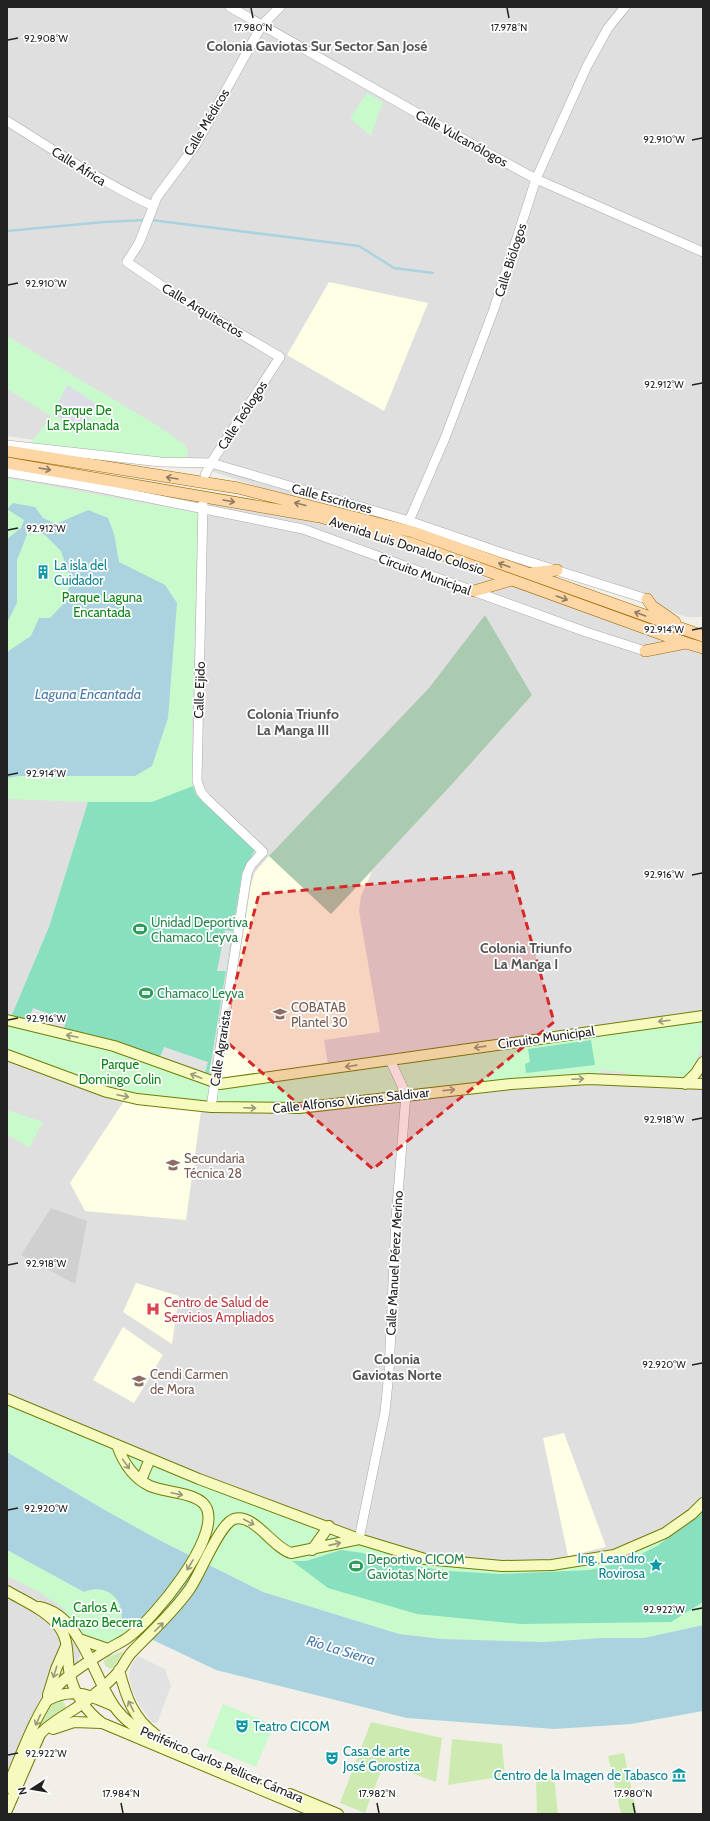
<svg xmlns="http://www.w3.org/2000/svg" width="710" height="1821" font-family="Cabin,sans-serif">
	<rect width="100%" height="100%" fill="#f2efe9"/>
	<path fill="#e0dfdf" d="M7,7H703V617H687L488,554L361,510L271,491L181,461L7,436Z
		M7,477L233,502L308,519L550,599L681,648L703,652V1505L662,1537L557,1567L405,1559L7,1407Z
		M7,1558L100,1607L52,1724L12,1814H7Z"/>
	<path fill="#ffffe5" d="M329,282L428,303L384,411L287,355Z
		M269,856L331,914L372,871L361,896L359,911L380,1032L324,1040L328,1065L220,1081L251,885L255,872Z
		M124,1101L201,1111L186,1220L85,1211L70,1183Z
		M136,1283L179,1296L172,1344L123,1312Z
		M123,1327L163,1355L134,1403L93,1380Z
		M564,1433L606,1547L568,1556L543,1438Z"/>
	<path fill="#d0d0d0" d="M51,1208L87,1221L75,1284L21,1255Z"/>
	<path fill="#cdebb0" d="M124,1651L114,1667L110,1669L105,1666L104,1661L108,1657Z
		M62,1699L67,1709L34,1737L48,1703Z
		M371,1722L442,1738L436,1782L384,1763L365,1813L340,1803Z
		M452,1739L502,1744L505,1776L448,1785Z
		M624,1753L637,1814H621L608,1756Z
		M554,1776L558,1814H537L536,1780Z"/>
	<path fill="#aacbaf" d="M485,615L532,695L454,782L331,914L269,856L429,688Z"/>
	<path fill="#c8facc" d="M367,93L383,102L371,136L350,118Z
		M7,336L158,426L185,445L188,451L187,457L184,459C132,458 81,448 30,444L51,416L7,389Z
		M7,478L198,513L192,730L193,786L196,795L255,850L242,873L209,1074L115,1042L11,1017L49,927L88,802L7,799Z
		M703,1020C703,1044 700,1060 684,1080L596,1077L409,1090L395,1065Z
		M7,1024L100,1047L153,1063L210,1086L208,1104L161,1099L115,1091L7,1051Z
		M389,1061L402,1092L271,1105L215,1104L218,1088Z
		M7,1110L43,1122L29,1148L7,1134Z
		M7,1399L56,1421L425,1559L523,1565L614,1555L665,1533L703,1503V1625L644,1638H601L544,1642L442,1639L399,1634L263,1592L159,1540L103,1509L7,1452Z
		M7,1550L84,1592C105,1583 125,1598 121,1621L130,1629L118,1639L103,1643L79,1634L63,1608L39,1592L7,1576Z
		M223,1704L274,1725L256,1767L206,1746Z"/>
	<path fill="#88e0be" d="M193,786L196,795L255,850L242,873L209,1074L115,1042L11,1017L49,927L88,802H152Z
		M591,1040L595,1065L526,1073L525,1064L530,1062L528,1049Z
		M703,1512V1602L671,1622L521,1624L417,1614L328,1588L292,1561H306L341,1550L363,1553L384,1561L448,1571L500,1574L590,1570L627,1561L657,1546Z"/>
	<path fill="#e2e2e2" d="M225,930L232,931L226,971H217Z
		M33,1008L66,1020L64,1029L28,1021Z
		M164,1047L208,1062L205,1073L160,1057Z
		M600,1070L625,1072V1078L600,1077Z
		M138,1656L165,1669L171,1686L157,1723H153L148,1717L138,1703L132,1690L129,1675L131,1665Z"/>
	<path fill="#dddde8" d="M67,385L97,404L83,431L53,415Z"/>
	<path fill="#aad3df" d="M13,503L35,507L43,518L56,524L88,510L108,518L114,534L119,562L165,585L177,603L168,718L152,766L135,776H19L7,778V652L31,636L39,618H50L65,602L71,580L61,551L44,534L28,532L17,560V603L7,623V539L21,528L24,520L7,509Z
		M7,1452L103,1509L159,1540L263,1592L399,1634L442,1639L544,1642L601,1638H644L703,1625V1711L631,1724L554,1729L407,1718L216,1670L130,1629L121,1621C125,1598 105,1583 84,1592L7,1550Z"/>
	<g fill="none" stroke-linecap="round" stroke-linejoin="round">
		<path stroke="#aad3df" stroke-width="2.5" d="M151,220L359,246L394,268L433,273
			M7,231L104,222L146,220"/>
		<defs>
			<path id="tertiary" d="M230,7L486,152L536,179L703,252
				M7,121C55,151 102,182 153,206
				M7,445L161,462L211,463L409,521L505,554L647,599
				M7,472L85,485L303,529L586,632L645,651
				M205,475L211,463L280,357L178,297L127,262L139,243L157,197L195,146L262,25L280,7
				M203,504L197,781L201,792L207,799L263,852L251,865L247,874L211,1107
				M409,521L445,438L494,309L536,179L587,66L608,28L625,7
				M359,1539L385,1412L389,1372L396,1219L406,1094L390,1060"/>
			<path id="secondary" d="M7,1020L114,1046L220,1084L703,1016
				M7,1055L107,1092L137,1099L211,1107L299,1108L511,1084L589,1079L703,1084
				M685,1084L696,1073L703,1062
				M7,1399L199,1479L359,1539L425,1559L502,1566L552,1565L614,1555L665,1533L692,1514L703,1503
				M141,1480L150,1459
				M312,1550L329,1526
				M7,1591C24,1601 48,1611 60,1628C70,1642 66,1659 70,1675C74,1694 87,1712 102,1723L319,1814
				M39,1607C81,1615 92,1674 114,1706C125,1722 144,1734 162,1742
				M79,1639L108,1649
				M119,1670C126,1697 133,1718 156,1735
				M48,1695L56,1669L66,1646
				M48,1700C73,1687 90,1695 114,1706
				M53,1729L74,1722L101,1723
				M7,1788C20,1758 36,1712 56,1688C67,1675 92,1659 107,1650C114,1645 123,1642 130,1636C154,1618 219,1540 207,1509C201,1492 165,1493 150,1486C133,1478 123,1462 117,1445
				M290,1794L338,1814
				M7,1810L40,1734C54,1719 75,1711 91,1697C101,1689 112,1680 120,1670C124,1664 127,1657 132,1652C153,1630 171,1615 189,1590C200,1575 219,1524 234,1519C254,1513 272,1547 291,1553L359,1539"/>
			<path id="primary" d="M7,451L238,488L413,532L703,636
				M7,463L320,517L410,543L686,643L703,648
				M532,573L557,570
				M474,591L512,580
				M647,599L652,606L675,622
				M645,651L686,643"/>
		</defs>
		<use href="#tertiary" stroke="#a9a9a9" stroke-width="10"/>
		<use href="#secondary" stroke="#707d05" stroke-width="12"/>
		<use href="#primary" stroke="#a06b00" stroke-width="12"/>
		<use href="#tertiary" stroke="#fff" stroke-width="9"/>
		<use href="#secondary" stroke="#f7fabf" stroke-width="10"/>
		<use href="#primary" stroke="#fcd6a4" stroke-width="11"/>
	</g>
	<defs><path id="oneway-shaft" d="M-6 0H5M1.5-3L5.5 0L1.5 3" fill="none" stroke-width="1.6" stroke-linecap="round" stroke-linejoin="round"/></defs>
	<g stroke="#8f7c63">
		<use href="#oneway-shaft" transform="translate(45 469) rotate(10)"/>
		<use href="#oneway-shaft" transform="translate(172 478) rotate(-171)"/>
		<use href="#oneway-shaft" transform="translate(229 501) rotate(10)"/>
		<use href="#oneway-shaft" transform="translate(300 504) rotate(-166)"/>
		<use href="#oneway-shaft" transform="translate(504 565) rotate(-160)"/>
		<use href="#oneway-shaft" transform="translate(562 598) rotate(20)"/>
		<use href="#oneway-shaft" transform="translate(640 614) rotate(-160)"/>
	</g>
	<g stroke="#979978">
		<use href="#oneway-shaft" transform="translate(664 1021) rotate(173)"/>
		<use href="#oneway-shaft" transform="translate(72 1036) rotate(-168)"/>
		<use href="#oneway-shaft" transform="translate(480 1047) rotate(172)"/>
		<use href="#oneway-shaft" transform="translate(351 1066) rotate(172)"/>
		<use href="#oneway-shaft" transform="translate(196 1076) rotate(-159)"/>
		<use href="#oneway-shaft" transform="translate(578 1079) rotate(-3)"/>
		<use href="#oneway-shaft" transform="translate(449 1090) rotate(-6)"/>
		<use href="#oneway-shaft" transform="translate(123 1096) rotate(12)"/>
		<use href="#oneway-shaft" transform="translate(250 1108) rotate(2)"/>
		<use href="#oneway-shaft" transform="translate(126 1464) rotate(54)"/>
		<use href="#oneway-shaft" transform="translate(177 1494) rotate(12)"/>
		<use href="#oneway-shaft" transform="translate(249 1522) rotate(28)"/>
		<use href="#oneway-shaft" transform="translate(335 1544) rotate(-13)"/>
		<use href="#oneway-shaft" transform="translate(190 1565) rotate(121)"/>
		<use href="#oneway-shaft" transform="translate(159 1627) rotate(-45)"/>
		<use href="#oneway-shaft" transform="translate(55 1672) rotate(108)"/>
		<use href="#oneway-shaft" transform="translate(131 1706) rotate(-117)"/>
		<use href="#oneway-shaft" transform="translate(38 1720) rotate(114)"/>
	</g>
	<path fill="#d62828" fill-opacity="0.2" stroke="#d62828" stroke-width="3" stroke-dasharray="8 5" stroke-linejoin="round" d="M512,872L554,1022L373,1169L221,1037L259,894Z"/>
	<path fill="none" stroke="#222" stroke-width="1.5" d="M251,8L253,18M507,8L509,18M8,40L18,38M692,140L702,138M8,285L18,283M692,385L702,383M8,530L18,528M692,630L702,628M8,775L18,773M692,875L702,873M8,1020L18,1018M692,1120L702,1118M8,1265L18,1263M692,1365L702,1363M8,1510L18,1508M692,1610L702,1608M8,1755L18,1753M121,1803L123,1813M377,1803L379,1813M633,1803L635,1813"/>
	<defs>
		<symbol id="building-bare" viewBox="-9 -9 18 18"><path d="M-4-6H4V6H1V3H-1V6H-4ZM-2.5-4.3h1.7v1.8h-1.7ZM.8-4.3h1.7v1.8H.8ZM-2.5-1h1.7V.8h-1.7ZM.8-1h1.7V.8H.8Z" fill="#0f9aa8" stroke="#fff" stroke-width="2.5" paint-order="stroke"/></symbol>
		<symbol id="stadium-bare" viewBox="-9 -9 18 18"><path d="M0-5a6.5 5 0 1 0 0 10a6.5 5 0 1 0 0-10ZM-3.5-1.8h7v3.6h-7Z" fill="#2e9e5b" stroke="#fff" stroke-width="2.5" paint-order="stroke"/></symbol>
		<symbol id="school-bare" viewBox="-9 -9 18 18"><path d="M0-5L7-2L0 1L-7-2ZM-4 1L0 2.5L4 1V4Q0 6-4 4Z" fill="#8d6e63" stroke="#fff" stroke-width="2.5" paint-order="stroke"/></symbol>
		<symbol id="hospital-bare" viewBox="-9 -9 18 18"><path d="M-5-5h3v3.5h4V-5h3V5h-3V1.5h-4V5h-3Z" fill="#e0444e" stroke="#fff" stroke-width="2.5" paint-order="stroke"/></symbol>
		<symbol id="sight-bare" viewBox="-9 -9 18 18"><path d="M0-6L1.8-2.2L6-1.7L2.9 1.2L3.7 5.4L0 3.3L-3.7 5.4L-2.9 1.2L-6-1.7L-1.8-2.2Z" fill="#0f9aa8" stroke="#fff" stroke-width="2.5" paint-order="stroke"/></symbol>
		<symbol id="theatre-bare" viewBox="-9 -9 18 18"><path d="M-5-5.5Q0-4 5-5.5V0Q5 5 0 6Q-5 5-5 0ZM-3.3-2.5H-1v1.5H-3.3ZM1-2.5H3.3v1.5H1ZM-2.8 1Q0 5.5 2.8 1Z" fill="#0f9aa8" stroke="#fff" stroke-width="2.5" paint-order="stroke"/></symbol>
		<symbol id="museum-bare" viewBox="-9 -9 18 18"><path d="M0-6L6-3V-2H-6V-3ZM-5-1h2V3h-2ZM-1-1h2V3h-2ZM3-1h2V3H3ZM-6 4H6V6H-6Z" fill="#0f9aa8" stroke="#fff" stroke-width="2.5" paint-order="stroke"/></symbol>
	</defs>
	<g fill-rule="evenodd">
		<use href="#building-bare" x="33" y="562" width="20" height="20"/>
		<use href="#stadium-bare" x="130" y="919" width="20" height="20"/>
		<use href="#stadium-bare" x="136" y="983" width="20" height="20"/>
		<use href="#school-bare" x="270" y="1004" width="20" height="20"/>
		<use href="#school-bare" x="163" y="1155" width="20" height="20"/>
		<use href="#hospital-bare" x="143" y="1299" width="20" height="20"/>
		<use href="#school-bare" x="129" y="1371" width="20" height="20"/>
		<use href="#sight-bare" x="646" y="1555" width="20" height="20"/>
		<use href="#stadium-bare" x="346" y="1556" width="20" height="20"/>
		<use href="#theatre-bare" x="232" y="1716" width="20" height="20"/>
		<use href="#theatre-bare" x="322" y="1748" width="20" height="20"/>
		<use href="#museum-bare" x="669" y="1765" width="20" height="20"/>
	</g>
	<g text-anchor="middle" stroke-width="3.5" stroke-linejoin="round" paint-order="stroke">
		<g font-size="13" fill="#222" stroke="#fff">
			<text transform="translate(206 122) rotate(-59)" y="5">Calle Médicos</text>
			<text transform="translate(462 138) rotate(29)" y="5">Calle Vulcanólogos</text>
			<text transform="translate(79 166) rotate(32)" y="5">Calle África</text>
			<text transform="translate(510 260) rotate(-72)" y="5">Calle Biólogos</text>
			<text transform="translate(203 310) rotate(31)" y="5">Calle Arquitectos</text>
			<text transform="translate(242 415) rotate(-57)" y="5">Calle Teólogos</text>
			<text transform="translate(332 498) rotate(15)" y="5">Calle Escritores</text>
			<text transform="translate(407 545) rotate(18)" y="5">Avenida Luis Donaldo Colosio</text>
			<text transform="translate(425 574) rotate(20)" y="5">Circuito Municipal</text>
			<text transform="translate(199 690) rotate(-88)" y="5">Calle Ejido</text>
			<text transform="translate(546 1037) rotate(-8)" y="5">Circuito Municipal</text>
			<text transform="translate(220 1048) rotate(-81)" y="5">Calle Agrarista</text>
			<text transform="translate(351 1100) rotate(-6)" y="5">Calle Alfonso Vicens Saldivar</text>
			<text transform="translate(394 1263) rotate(-87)" y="5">Calle Manuel Pérez Merino</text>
			<text transform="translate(222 1764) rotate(23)" y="5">Periférico Carlos Pellicer Cámara</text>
		</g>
		<g font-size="13" fill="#0c8416" stroke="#fff">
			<text x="83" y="415">Parque De<tspan x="83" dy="15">La Explanada</tspan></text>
			<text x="102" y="602">Parque Laguna<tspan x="102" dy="15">Encantada</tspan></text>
			<text x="120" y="1069">Parque<tspan x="120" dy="15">Domingo Colin</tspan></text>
			<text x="97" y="1612">Carlos A.<tspan x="97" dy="15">Madrazo Becerra</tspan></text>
		</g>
		<g font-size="13" fill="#0d838f" stroke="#fff" text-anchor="start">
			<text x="54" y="570">La isla del<tspan x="54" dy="15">Cuidador</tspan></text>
			<text x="645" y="1563" text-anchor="end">Ing. Leandro<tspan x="645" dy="15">Rovirosa</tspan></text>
			<text x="253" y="1731">Teatro CICOM</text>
			<text x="343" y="1756">Casa de arte<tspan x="343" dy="15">José Gorostiza</tspan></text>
			<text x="668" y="1780" text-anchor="end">Centro de la Imagen de Tabasco</text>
		</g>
		<g font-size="13" fill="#27864d" stroke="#fff" text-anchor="start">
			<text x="151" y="927">Unidad Deportiva<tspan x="151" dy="15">Chamaco Leyva</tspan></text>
			<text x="157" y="998">Chamaco Leyva</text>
			<text x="367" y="1564">Deportivo CICOM<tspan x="367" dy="15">Gaviotas Norte</tspan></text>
		</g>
		<g font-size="13" fill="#785e54" stroke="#fff" text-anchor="start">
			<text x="291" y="1012">COBATAB<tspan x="291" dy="15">Plantel 30</tspan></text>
			<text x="184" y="1163">Secundaria<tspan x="184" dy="15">Técnica 28</tspan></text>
			<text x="150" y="1379">Cendi Carmen<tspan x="150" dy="15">de Mora</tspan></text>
		</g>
		<g font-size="13" fill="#be3a42" stroke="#fff" text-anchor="start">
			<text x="164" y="1307">Centro de Salud de<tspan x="164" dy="15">Servicios Ampliados</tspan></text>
		</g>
		<g font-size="14" font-weight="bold" fill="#555" stroke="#fff">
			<text x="317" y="51">Colonia Gaviotas Sur Sector San José</text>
			<text x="293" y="719">Colonia Triunfo<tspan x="293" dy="16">La Manga III</tspan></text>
			<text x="526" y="953">Colonia Triunfo<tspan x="526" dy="16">La Manga I</tspan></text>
			<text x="397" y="1364">Colonia<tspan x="397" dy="16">Gaviotas Norte</tspan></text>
		</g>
		<g font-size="14" font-style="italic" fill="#4a7aab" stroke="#fff">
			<text x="88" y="699">Laguna Encantada</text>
			<text transform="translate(341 1650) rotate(17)" y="5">Río La Sierra</text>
		</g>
	</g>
	<g font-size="10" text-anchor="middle" fill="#222" stroke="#fff" stroke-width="3.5" stroke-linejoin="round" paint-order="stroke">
		<text x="253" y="31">17.980°N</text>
		<text x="509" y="31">17.978°N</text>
		<text x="46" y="42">92.908°W</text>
		<text x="664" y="143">92.910°W</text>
		<text x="46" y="287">92.910°W</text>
		<text x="664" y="388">92.912°W</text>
		<text x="46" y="532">92.912°W</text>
		<text x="664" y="633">92.914°W</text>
		<text x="46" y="777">92.914°W</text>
		<text x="664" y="878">92.916°W</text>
		<text x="46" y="1022">92.916°W</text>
		<text x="664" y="1123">92.918°W</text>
		<text x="46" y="1267">92.918°W</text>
		<text x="664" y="1368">92.920°W</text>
		<text x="46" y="1512">92.920°W</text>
		<text x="664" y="1613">92.922°W</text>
		<text x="46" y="1757">92.922°W</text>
		<text x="121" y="1797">17.984°N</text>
		<text x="377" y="1797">17.982°N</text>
		<text x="633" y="1797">17.980°N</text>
	</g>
	<rect width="710" height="1821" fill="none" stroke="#222222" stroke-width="16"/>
	<g transform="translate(32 1789) rotate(258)" stroke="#ffffff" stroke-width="3" paint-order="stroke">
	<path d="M0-3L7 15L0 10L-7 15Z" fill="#222222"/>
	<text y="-6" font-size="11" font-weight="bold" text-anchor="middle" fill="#222222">N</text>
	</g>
</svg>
